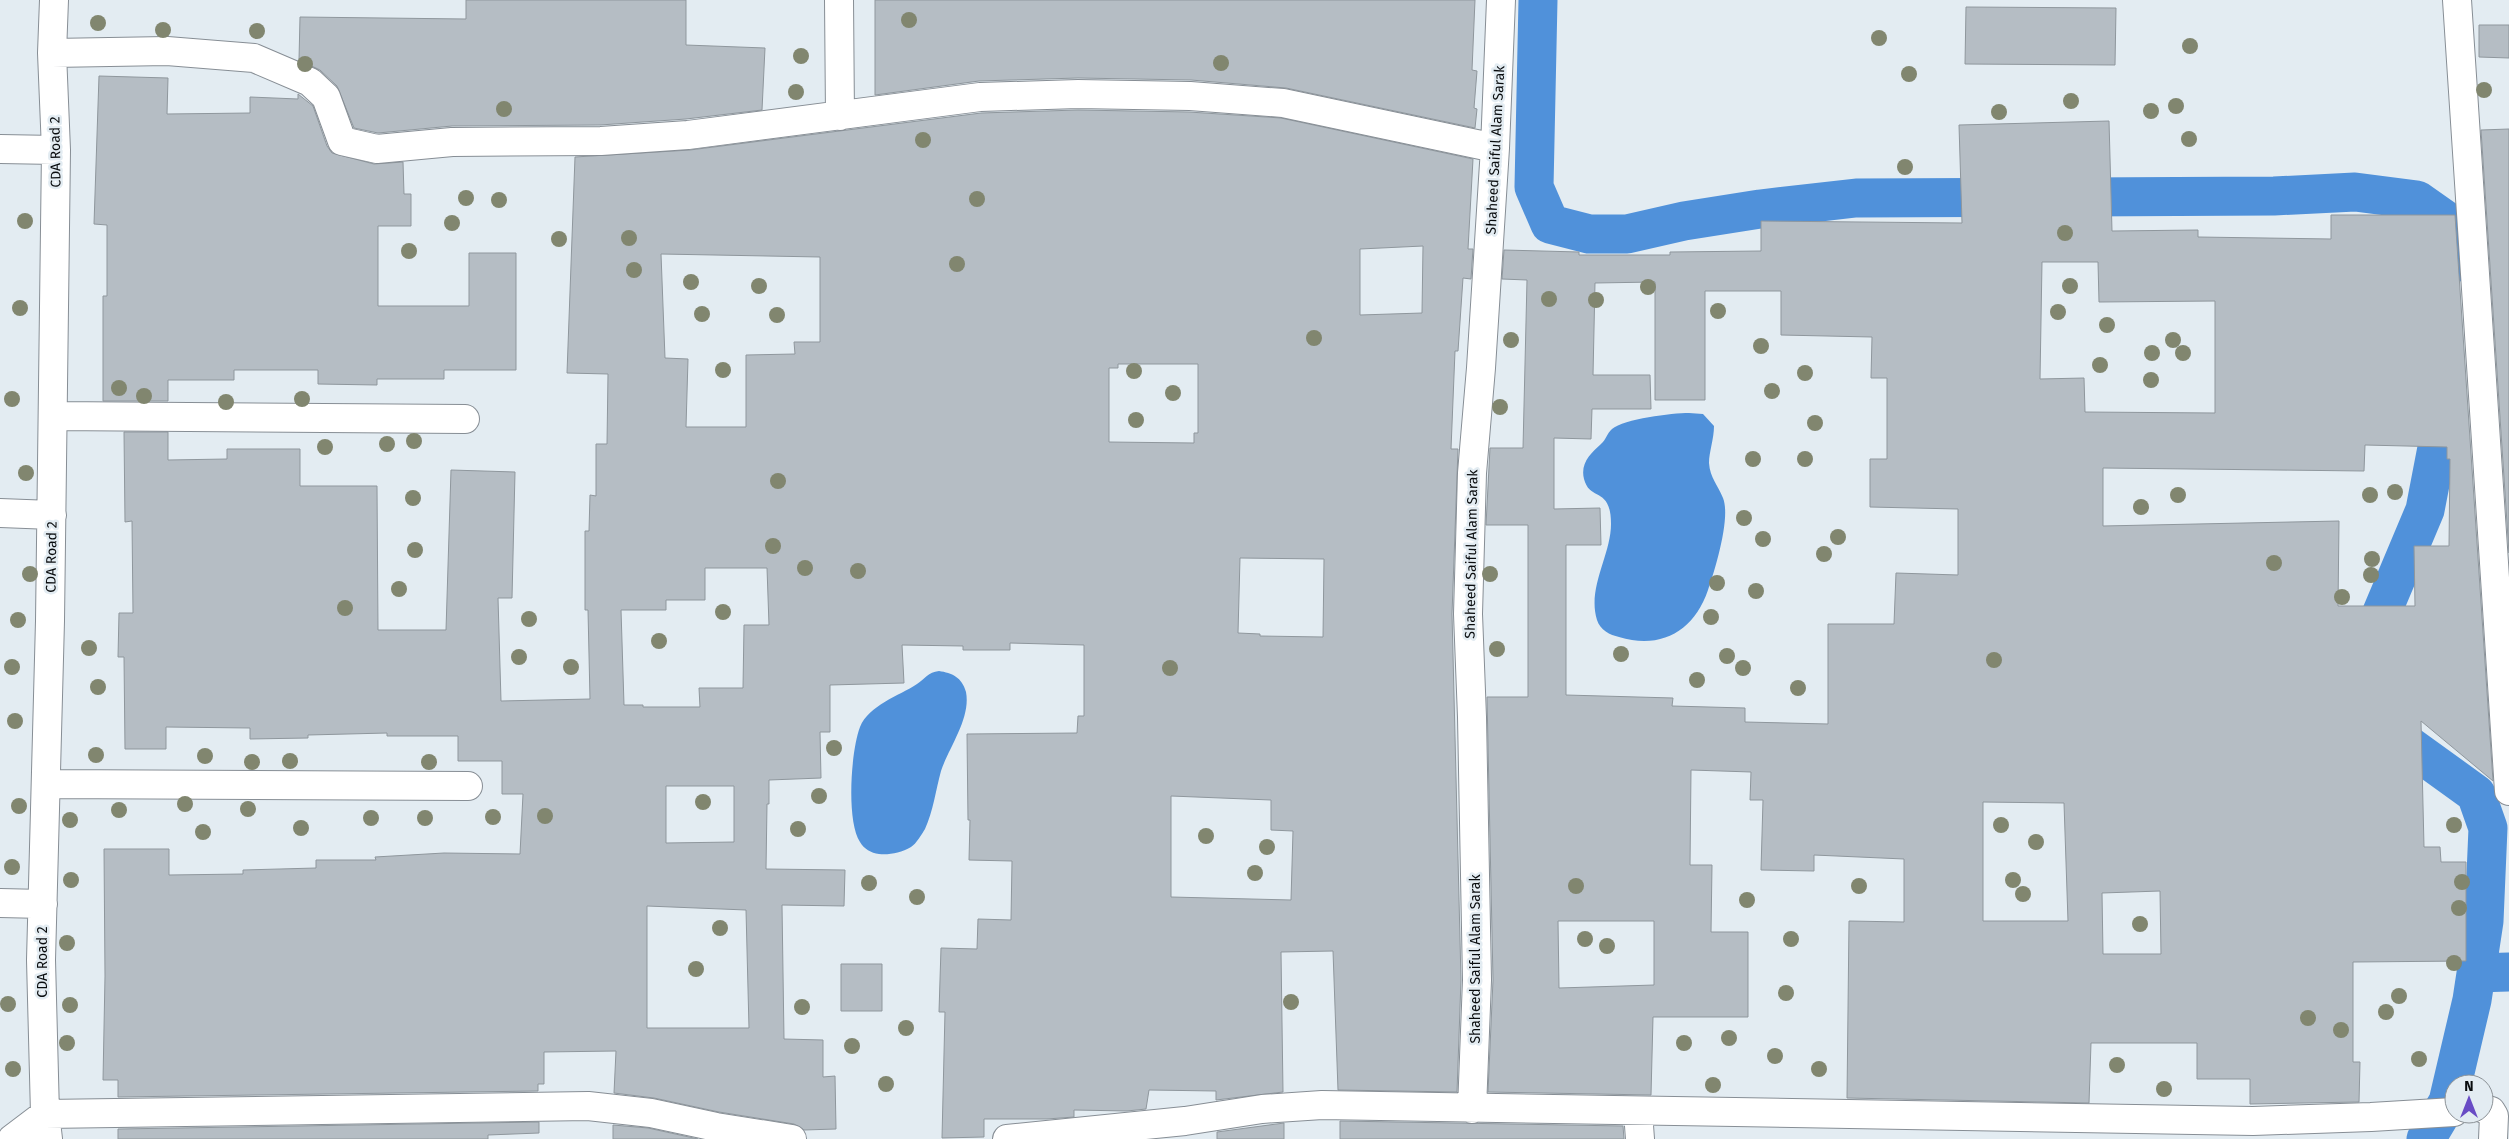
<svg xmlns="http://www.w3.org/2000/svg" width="2509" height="1139" font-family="'Fira Sans',sans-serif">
	<rect width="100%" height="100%" fill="#e3ecf2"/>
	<path fill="#5091da" d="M1689,413L1703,414L1714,426C1714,439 1709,452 1709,463C1710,478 1718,485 1723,498C1731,518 1715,570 1708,590C1694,631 1661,650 1619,637C1610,635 1600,630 1597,620C1587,588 1611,555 1611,524C1611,486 1590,502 1584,479C1580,463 1591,453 1601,444C1606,440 1607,433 1612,429C1624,419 1672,413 1689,413Z
		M939,671C952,673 962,677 966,692C971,718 949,747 941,771C936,789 933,812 925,829C922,834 916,844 911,847C901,853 889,855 879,854C871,853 864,849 860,842C846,821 851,750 860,727C869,705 899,696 917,684C925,679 928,672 939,671Z"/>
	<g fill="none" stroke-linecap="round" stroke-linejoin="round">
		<path stroke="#5091da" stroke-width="39" d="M1538,0L1534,187L1550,224L1589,234H1627L1684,221L1760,209L1856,198L2274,196L2355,192L2417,200L2444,219L2458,262
			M2364,655L2425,510L2447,396
			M2382,722L2386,729L2476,794L2488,828L2484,921L2472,1000L2448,1102L2426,1139
			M2476,973L2509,972"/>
	</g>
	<path fill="#b5bdc4" stroke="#8f979d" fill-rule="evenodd" d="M466,0H686V45L765,48L762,110L686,119L600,125L452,126L378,133L354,128L337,86L320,70L299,60L300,17L466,19Z
		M875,0H1475L1472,70L1477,71L1474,108L1477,109L1475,128L1286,88L1191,80L1078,78L979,81L875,95Z
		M1966,7L2116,8L2115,65L1965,64Z
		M2479,25H2509V58L2479,57Z
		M99,76L168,78L167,114L250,113V97L298,99V94L313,106L327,146L332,153L374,164L403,162L404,194H411V226H378V306H469V253H516V370H444V379H377V385L318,384V370H234V380H168V401H103V296H107V225L94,224Z
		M1078,110L1189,112L1281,118L1473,159L1468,249H1473L1471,279L1463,278L1458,351H1455L1451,449H1458L1452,614L1461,980L1457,1092L1338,1090L1333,951L1281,952L1283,1092L1216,1100V1091L1149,1090L1146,1109L1127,1111L1074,1110V1117L1047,1119H984V1137L942,1138L945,1012H939L941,948L977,949L978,919L1011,920L1012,861L969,860L970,820H968L967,734L1077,733L1078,716H1084V645L1010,643V650H963V646L902,645L904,683L830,685V732H820L821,778L769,780V804H767L766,869L845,870L844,906L782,905L784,1039L823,1040V1077L835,1076L836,1129L804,1130L794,1124L719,1112L654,1098L614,1093L616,1051L544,1052V1084H538V1091L118,1097V1080H103L105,976L104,849H169V875L243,874V870L316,868V860H376L375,857L444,853L520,854L523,794H502V761H458V736H387V733L308,735V738L250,739V728L166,727V749H125L124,657H118L119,613H133L132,521L125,522L124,432H168V460L227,459V449H300V486H377L378,630H446L451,470L515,472L512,598H498L501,701L590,699L588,610H585V531H589L590,495L596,496V444H607L608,374L567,373L575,157L690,150L981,113ZM1423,246L1422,313L1360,315V249ZM661,254L820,257V342H794L795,354L746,355V427H686L688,359L665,358ZM1118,364H1198V433H1194V443L1109,442V368H1118ZM1240,558L1324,559L1323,637L1260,636V634L1238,633ZM705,568H767L769,625H744L743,688H699L700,707H643V705H624L621,610H666V600H705ZM666,786H734V842L666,843ZM1171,796L1271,800V830L1293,831L1291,900L1171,897ZM647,906L746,910L749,1028H647Z
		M2109,121L2112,231L2198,230V237L2331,239V215H2455L2493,781L2421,721L2424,847H2440L2441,862H2466V961L2353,962V1062H2360L2359,1102L2250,1104V1079H2197V1043H2091L2089,1103L1847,1098L1849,921L1904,922V859L1814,855V871L1761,870L1763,800H1750L1751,772L1691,770L1690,865H1712L1711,932H1748V1017H1653L1651,1095L1488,1092L1493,980L1487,697H1528V525H1486L1490,448H1523L1527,280L1502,279L1504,250L1579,252V255H1670V252L1761,251V221L1962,223L1959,125ZM2042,262H2098L2099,302L2215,301V413L2085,412L2084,378L2040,379ZM1655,282V400H1705V291H1781V335L1872,337L1871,378H1887V459H1870V507L1958,509V575L1896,573L1894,624H1828V724L1745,722V708L1672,706L1673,698L1566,695V545H1601L1600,508L1554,509V438L1591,439L1592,409H1651L1650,375H1593L1595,283ZM2365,445L2447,447V459H2450L2449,546H2414L2415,606H2338L2339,521L2103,526V468L2364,471ZM1983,802L2064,803L2068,921H1983ZM2160,891L2161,954H2103L2102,893ZM1558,921H1654V985L1559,988Z
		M2509,129V553L2481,130Z
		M841,964H882V1011H841Z
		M1340,1121L1623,1126L1624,1139H1340Z
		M539,1122V1133L488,1135V1139H118V1129Z
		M1284,1123V1139H1217V1132Z
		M613,1125L648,1128L698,1139H613Z"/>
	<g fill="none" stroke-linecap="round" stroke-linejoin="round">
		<defs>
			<path id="minor" d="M839,0L840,116
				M2457,0L2509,791
				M52,53L167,51L254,58L310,82L326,97L342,141L377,149L452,142L601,141L688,135L980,97L1078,94L1190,96L1283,103L1495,148
				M0,149L56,150
				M53,416L465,419
				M0,513L52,515
				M46,784L468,786
				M0,903L43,904
				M1472,1109L1477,980L1472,717L1468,614L1472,473L1481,368L1495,148L1501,0
				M2484,1109L2491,1111L2494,1116L2493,1139
				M1638,1112L1640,1139
				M12,1139L45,1114L588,1106L651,1113L716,1127L792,1139
				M48,1139L45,1114L41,960L50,621L56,150L52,53L54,0
				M1007,1139L1185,1121L1262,1109L1322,1105L2253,1121L2371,1117L2454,1112"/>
		</defs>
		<use href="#minor" stroke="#878e95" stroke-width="30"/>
		<use href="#minor" stroke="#fff" stroke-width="28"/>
	</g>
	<g fill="#81866f">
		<circle cx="909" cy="20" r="8"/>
		<circle cx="98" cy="23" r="8"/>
		<circle cx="163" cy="30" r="8"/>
		<circle cx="257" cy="31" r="8"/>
		<circle cx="1879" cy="38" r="8"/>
		<circle cx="2190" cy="46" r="8"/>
		<circle cx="801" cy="56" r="8"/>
		<circle cx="1221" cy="63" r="8"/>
		<circle cx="305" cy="64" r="8"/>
		<circle cx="1909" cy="74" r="8"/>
		<circle cx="2484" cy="90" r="8"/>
		<circle cx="796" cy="92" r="8"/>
		<circle cx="2071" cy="101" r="8"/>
		<circle cx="2176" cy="106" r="8"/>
		<circle cx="504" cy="109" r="8"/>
		<circle cx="2151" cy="111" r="8"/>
		<circle cx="1999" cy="112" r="8"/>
		<circle cx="2189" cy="139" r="8"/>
		<circle cx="923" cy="140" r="8"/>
		<circle cx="1905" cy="167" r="8"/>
		<circle cx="466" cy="198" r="8"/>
		<circle cx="977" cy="199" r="8"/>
		<circle cx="499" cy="200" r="8"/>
		<circle cx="25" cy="221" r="8"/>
		<circle cx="452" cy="223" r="8"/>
		<circle cx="2065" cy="233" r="8"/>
		<circle cx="629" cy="238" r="8"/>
		<circle cx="559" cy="239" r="8"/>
		<circle cx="409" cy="251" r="8"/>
		<circle cx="957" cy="264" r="8"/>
		<circle cx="634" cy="270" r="8"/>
		<circle cx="691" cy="282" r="8"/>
		<circle cx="759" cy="286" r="8"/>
		<circle cx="2070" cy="286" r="8"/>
		<circle cx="1648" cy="287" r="8"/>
		<circle cx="1549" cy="299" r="8"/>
		<circle cx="1596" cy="300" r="8"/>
		<circle cx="20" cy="308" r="8"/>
		<circle cx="1718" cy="311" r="8"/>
		<circle cx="2058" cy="312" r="8"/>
		<circle cx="702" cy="314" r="8"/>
		<circle cx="777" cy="315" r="8"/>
		<circle cx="2107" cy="325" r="8"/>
		<circle cx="1314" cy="338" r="8"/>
		<circle cx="1511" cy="340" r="8"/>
		<circle cx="2173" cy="340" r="8"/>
		<circle cx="1761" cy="346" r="8"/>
		<circle cx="2152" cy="353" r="8"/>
		<circle cx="2183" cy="353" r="8"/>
		<circle cx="2100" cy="365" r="8"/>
		<circle cx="723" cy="370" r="8"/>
		<circle cx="1134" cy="371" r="8"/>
		<circle cx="1805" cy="373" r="8"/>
		<circle cx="2151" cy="380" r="8"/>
		<circle cx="119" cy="388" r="8"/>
		<circle cx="1772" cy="391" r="8"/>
		<circle cx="1173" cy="393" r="8"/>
		<circle cx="144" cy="396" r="8"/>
		<circle cx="12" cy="399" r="8"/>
		<circle cx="302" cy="399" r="8"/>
		<circle cx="226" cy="402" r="8"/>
		<circle cx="1500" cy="407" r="8"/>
		<circle cx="1136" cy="420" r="8"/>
		<circle cx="1815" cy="423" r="8"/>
		<circle cx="414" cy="441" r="8"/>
		<circle cx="387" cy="444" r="8"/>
		<circle cx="325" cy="447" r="8"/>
		<circle cx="1753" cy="459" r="8"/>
		<circle cx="1805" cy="459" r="8"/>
		<circle cx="26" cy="473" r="8"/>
		<circle cx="778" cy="481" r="8"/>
		<circle cx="2395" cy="492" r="8"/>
		<circle cx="2178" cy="495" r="8"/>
		<circle cx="2370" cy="495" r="8"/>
		<circle cx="413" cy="498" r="8"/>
		<circle cx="2141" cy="507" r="8"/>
		<circle cx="1744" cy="518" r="8"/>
		<circle cx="1838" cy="537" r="8"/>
		<circle cx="1763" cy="539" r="8"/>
		<circle cx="773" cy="546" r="8"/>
		<circle cx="415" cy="550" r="8"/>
		<circle cx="1824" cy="554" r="8"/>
		<circle cx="2372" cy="559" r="8"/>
		<circle cx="2274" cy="563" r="8"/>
		<circle cx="805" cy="568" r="8"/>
		<circle cx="858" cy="571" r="8"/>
		<circle cx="30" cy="574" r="8"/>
		<circle cx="1490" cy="574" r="8"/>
		<circle cx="2371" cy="575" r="8"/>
		<circle cx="1717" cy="583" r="8"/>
		<circle cx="399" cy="589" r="8"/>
		<circle cx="1756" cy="591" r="8"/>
		<circle cx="2342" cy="597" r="8"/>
		<circle cx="345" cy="608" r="8"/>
		<circle cx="723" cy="612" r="8"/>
		<circle cx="1711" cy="617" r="8"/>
		<circle cx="529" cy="619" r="8"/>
		<circle cx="18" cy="620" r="8"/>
		<circle cx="659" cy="641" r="8"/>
		<circle cx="89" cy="648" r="8"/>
		<circle cx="1497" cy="649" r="8"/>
		<circle cx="1621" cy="654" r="8"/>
		<circle cx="1727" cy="656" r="8"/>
		<circle cx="519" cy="657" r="8"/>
		<circle cx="1994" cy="660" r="8"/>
		<circle cx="12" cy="667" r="8"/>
		<circle cx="571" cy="667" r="8"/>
		<circle cx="1170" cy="668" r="8"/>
		<circle cx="1743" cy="668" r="8"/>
		<circle cx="1697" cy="680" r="8"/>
		<circle cx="98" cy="687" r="8"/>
		<circle cx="1798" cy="688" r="8"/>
		<circle cx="15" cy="721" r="8"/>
		<circle cx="834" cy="748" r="8"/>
		<circle cx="96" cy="755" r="8"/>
		<circle cx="205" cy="756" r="8"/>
		<circle cx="290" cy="761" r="8"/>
		<circle cx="252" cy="762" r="8"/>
		<circle cx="429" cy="762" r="8"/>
		<circle cx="819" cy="796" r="8"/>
		<circle cx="703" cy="802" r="8"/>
		<circle cx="185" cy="804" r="8"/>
		<circle cx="19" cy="806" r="8"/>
		<circle cx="248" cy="809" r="8"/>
		<circle cx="119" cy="810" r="8"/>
		<circle cx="545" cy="816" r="8"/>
		<circle cx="493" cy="817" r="8"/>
		<circle cx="371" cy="818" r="8"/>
		<circle cx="425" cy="818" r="8"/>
		<circle cx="70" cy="820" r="8"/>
		<circle cx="2001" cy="825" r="8"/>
		<circle cx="2454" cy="825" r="8"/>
		<circle cx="301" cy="828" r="8"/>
		<circle cx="798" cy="829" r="8"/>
		<circle cx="203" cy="832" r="8"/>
		<circle cx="1206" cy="836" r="8"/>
		<circle cx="2036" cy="842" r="8"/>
		<circle cx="1267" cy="847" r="8"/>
		<circle cx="12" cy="867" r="8"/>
		<circle cx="1255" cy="873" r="8"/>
		<circle cx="71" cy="880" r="8"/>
		<circle cx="2013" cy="880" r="8"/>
		<circle cx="2462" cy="882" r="8"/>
		<circle cx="869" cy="883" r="8"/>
		<circle cx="1576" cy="886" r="8"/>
		<circle cx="1859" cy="886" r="8"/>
		<circle cx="2023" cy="894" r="8"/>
		<circle cx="917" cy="897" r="8"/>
		<circle cx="1747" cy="900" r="8"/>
		<circle cx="2459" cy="908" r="8"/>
		<circle cx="2140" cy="924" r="8"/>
		<circle cx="720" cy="928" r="8"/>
		<circle cx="1585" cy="939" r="8"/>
		<circle cx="1791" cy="939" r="8"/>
		<circle cx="67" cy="943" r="8"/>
		<circle cx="1607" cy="946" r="8"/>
		<circle cx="2454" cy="963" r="8"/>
		<circle cx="696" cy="969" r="8"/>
		<circle cx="1786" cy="993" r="8"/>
		<circle cx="2399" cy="996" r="8"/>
		<circle cx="1291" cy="1002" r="8"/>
		<circle cx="8" cy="1004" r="8"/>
		<circle cx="70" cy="1005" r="8"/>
		<circle cx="802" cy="1007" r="8"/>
		<circle cx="2386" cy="1012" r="8"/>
		<circle cx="2308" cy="1018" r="8"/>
		<circle cx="906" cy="1028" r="8"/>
		<circle cx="2341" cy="1030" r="8"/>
		<circle cx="1729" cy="1038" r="8"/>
		<circle cx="67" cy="1043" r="8"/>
		<circle cx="1684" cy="1043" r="8"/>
		<circle cx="852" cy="1046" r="8"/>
		<circle cx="1775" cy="1056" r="8"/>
		<circle cx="2419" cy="1059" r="8"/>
		<circle cx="2117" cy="1065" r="8"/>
		<circle cx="13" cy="1069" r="8"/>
		<circle cx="1819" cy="1069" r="8"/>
		<circle cx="886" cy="1084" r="8"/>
		<circle cx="1713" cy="1085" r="8"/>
		<circle cx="2164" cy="1089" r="8"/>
	</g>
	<g text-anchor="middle" stroke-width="5" stroke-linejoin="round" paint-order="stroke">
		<g font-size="14" fill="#090c0e" stroke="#e3ecf2">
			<text transform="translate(1495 150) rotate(-87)" y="5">Shaheed Saiful Alam Sarak</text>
			<text transform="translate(55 152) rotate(-91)" y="5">CDA Road 2</text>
			<text transform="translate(1471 554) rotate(-89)" y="5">Shaheed Saiful Alam Sarak</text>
			<text transform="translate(51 557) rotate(-89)" y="5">CDA Road 2</text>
			<text transform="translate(1475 959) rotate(-90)" y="5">Shaheed Saiful Alam Sarak</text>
			<text transform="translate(42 962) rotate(-90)" y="5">CDA Road 2</text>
		</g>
	</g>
	<g transform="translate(2469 1099)"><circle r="24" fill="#e3ecf2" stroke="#8c9297"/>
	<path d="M0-4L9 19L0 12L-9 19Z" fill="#694cc5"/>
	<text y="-8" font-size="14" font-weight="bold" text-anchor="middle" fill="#090c0e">N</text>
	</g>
</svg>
